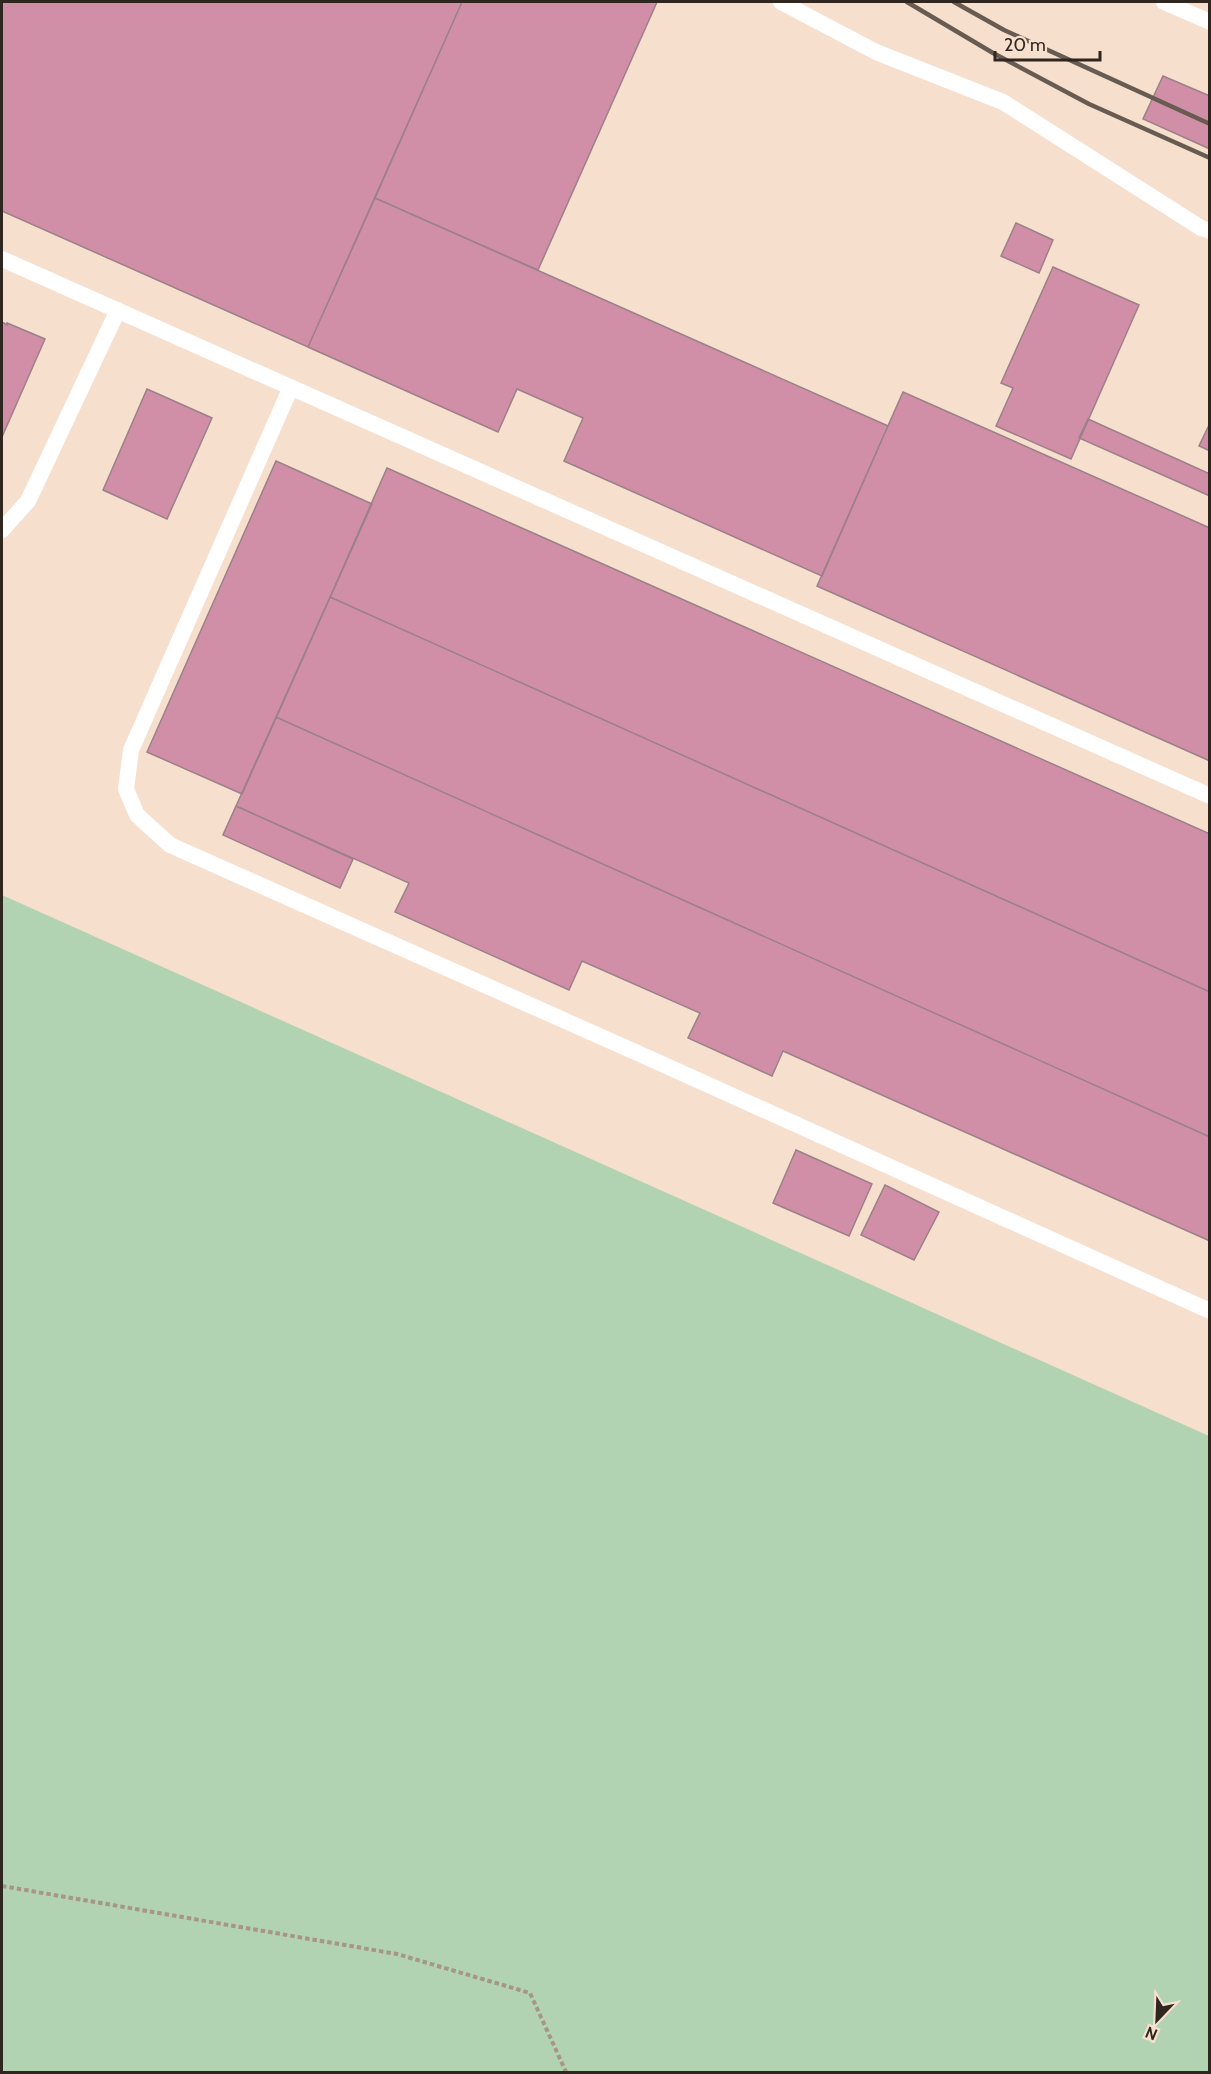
<svg xmlns="http://www.w3.org/2000/svg" width="1211" height="2074" font-family="Cabin,sans-serif">
	<rect width="100%" height="100%" fill="#f7dfcd"/>
	<path fill="#b1d3b2" d="M2,895L1209,1436V2072H2Z"/>
	<path fill="#d08fa6" stroke="#9b8089" stroke-width="1.5" d="M2,2H462L308,347L2,211Z
		M462,2H657L538,270L375,198Z
		M1163,76L1210,96V149L1143,119Z
		M375,198L888,426L822,576L564,461L583,418L517,389L498,432L308,347Z
		M1016,223L1053,240L1039,273L1001,256Z
		M1053,267L1139,305L1071,459L996,426L1013,388L1001,383Z
		M2,322L7,325V323L45,339L2,437Z
		M147,389L212,418L167,519L103,490Z
		M903,392L1210,528V761L817,586Z
		M1088,419L1210,474V496L1079,438Z
		M1210,423V451L1199,446Z
		M276,461L372,504L242,794L147,752Z
		M387,468L1210,834V992L330,597Z
		M330,597L1210,992V1137L276,717Z
		M276,717L1210,1137V1241L783,1051L772,1076L688,1038L700,1013L582,961L569,990L395,912L409,883L236,806Z
		M236,806L353,859L340,888L223,835Z
		M796,1150L872,1184L849,1236L773,1203Z
		M885,1185L939,1212L914,1260L861,1235Z"/>
	<g fill="none" stroke-linecap="round" stroke-linejoin="round">
		<path stroke="#a79588" stroke-width="4" stroke-dasharray="4.5 3" stroke-linecap="butt" d="M2,1886L397,1954L530,1993L566,2072"/>
		<path stroke="#fff" stroke-width="16" d="M781,2L876,52L1003,102L1201,228L1210,231
			M1164,2L1210,22
			M2,259L1210,796
			M291,387L131,750L126,789L137,815L170,845L651,1059L1210,1311
			M2,530L28,501L118,310"/>
		<path stroke="#685b52" stroke-width="4.5" d="M907,2L993,53L1089,104L1210,158
			M954,2L1004,30L1210,124"/>
	</g>
	<rect width="1211" height="2074" fill="none" stroke="#2f2620" stroke-width="6"/>
	<g transform="translate(1157 2020) rotate(203)" stroke="#f7dfcd" stroke-width="4.5" paint-order="stroke">
	<path d="M0-4.5L10 22L0 15L-10 22Z" fill="#2f2620"/>
	<text y="-9" font-size="16" font-weight="bold" text-anchor="middle" fill="#2f2620">N</text>
	</g>
	<path d="M995 51v9h105v-9" fill="none" stroke="#2f2620" stroke-width="3"/>
	<text x="1004" y="51" font-size="18" fill="#2f2620" stroke="#f7dfcd" stroke-width="4.5" paint-order="stroke">20 m</text>
</svg>
